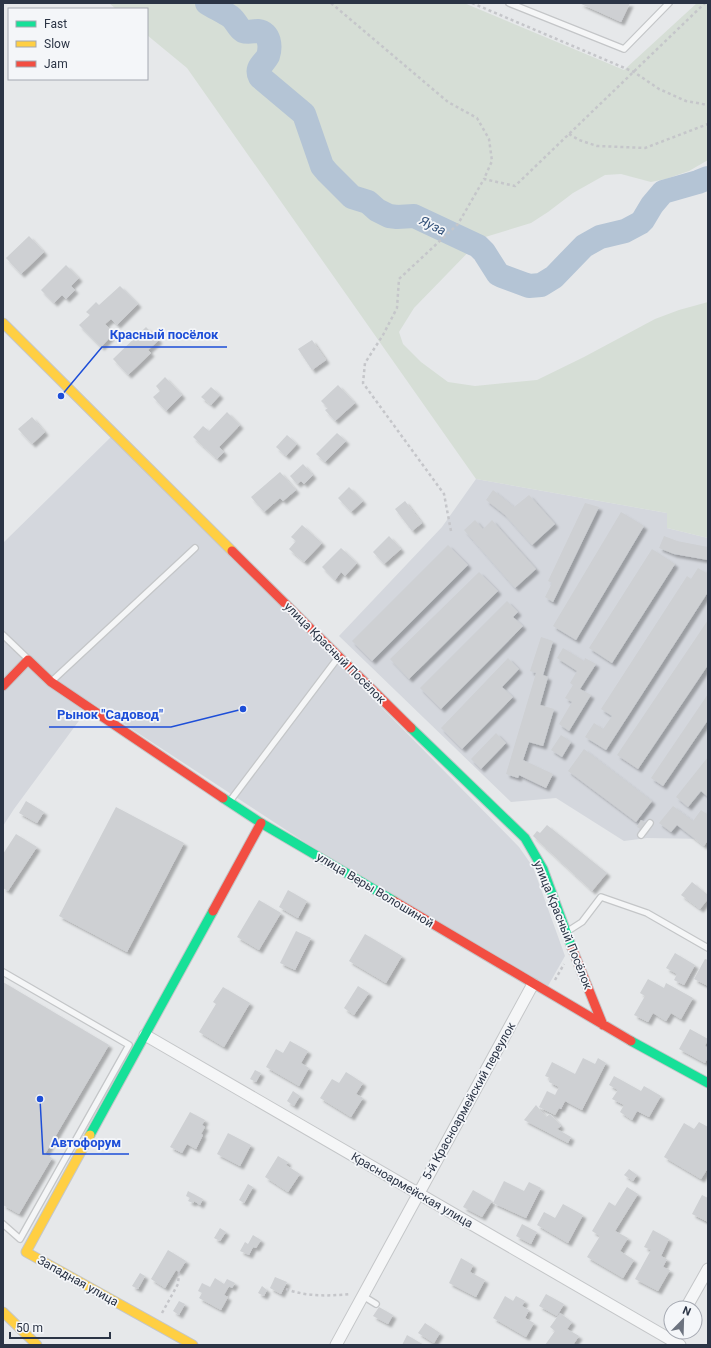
<svg xmlns="http://www.w3.org/2000/svg" width="711" height="1348" font-family="Roboto,sans-serif">
	<defs>
		<filter id="shadow"><feDropShadow dx="3.5" dy="3.5" stdDeviation="1" flood-color="#0004"/></filter>
	</defs>
	<rect width="100%" height="100%" fill="#e6e8ea"/>
	<path fill="#d4d7dd" d="M113,435L519,847L533,867L565,956L548,986L306,843L92,703L14,809L3,826V543Z
		M476,479L667,513V528L708,538V839L647,838L624,841L556,798L511,802L339,636L442,527Z"/>
	<path fill="#d6ded6" d="M109,3H464L624,70L697,3H708V160L689,171L666,179L651,182L621,174L605,175L573,193L548,212L531,223L482,238L414,308L399,332L403,344L421,362L448,382L475,386L537,380L584,357L655,319L679,310L708,302V538L667,528V513L476,479L187,68L147,35V9H116Z"/>
	<g fill="none" stroke-linecap="round" stroke-linejoin="round">
		<path stroke="#b4c4d5" stroke-width="24" d="M207,3C215,8 224,12 231,17C236,21 238,28 243,31C248,33 253,31 258,31C270,32 271,47 268,56C264,64 255,67 260,77L304,114L322,166L327,172L352,197L368,202L377,210L389,216L397,217L414,216L478,246L484,252L498,274L502,276L529,286L541,285L554,277L584,246L600,237L625,231L640,223L643,220L652,205L663,192L698,182L708,178"/>
	</g>
	<path fill="#ced0d3" filter="url(#shadow)" d="M579,3H630L621,22Z
		M29,236L44,252L21,274L6,258Z
		M66,265L79,278L71,286L75,290L66,299L62,295L54,303L41,290Z
		M120,286L138,304L117,325L111,319L105,324L114,333L101,347L79,325L90,315L86,312L96,302L99,305Z
		M146,327L159,340L148,350L151,353L128,375L113,359Z
		M312,340L326,360L312,370L298,349Z
		M165,377L182,395L166,411L153,397L160,391L156,386Z
		M338,385L355,403L335,421L325,410L328,408L321,401Z
		M211,387L220,395L211,405L201,397Z
		M227,412L240,425L219,447L224,452L217,459L193,437L203,426L209,431Z
		M32,417L45,432L32,444L18,429Z
		M337,433L346,441L325,462L316,454Z
		M287,435L297,444L286,456L276,447Z
		M303,464L313,475L304,484L301,481L297,484L290,476Z
		M280,472L296,490L283,501L280,498L264,512L251,497Z
		M349,487L363,501L351,512L338,498Z
		M493,490L514,507L529,495L555,524L532,545L505,515L486,500Z
		M405,501L422,523L412,531L395,509Z
		M585,503L599,507L553,602L545,597L552,583L548,581Z
		M621,512L644,526L576,640L553,626Z
		M475,520L483,529L492,520L536,569L515,588L464,530Z
		M302,525L322,543L304,562L289,549L296,541L291,537Z
		M389,536L401,549L384,564L373,552Z
		M664,536L677,541L708,547V560L674,554L659,548Z
		M448,545L468,565L372,661L352,641Z
		M341,548L357,563L345,576L341,572L335,580L322,567Z
		M652,549L675,564L612,663L589,648Z
		M698,568L706,573L708,569V592L606,750L585,737L594,723L603,729L612,716L601,709L687,576L691,579Z
		M479,572L498,591L409,679L390,659Z
		M507,601L518,612L513,617L523,626L441,709L420,688Z
		M708,620V665L638,769L617,755Z
		M541,637L553,641L543,675L548,677L540,705L554,709L543,746L529,742L523,760L553,774L546,788L519,775L518,778L506,774L536,673L530,671Z
		M563,648L584,661L585,658L596,664L580,689L591,695L569,731L559,724L572,702L565,698L573,685L570,683L577,671L557,658Z
		M508,658L519,669L502,687L513,697L462,749L441,728Z
		M708,694V720L663,786L651,778Z
		M496,733L506,743L481,769L471,759Z
		M561,735L571,742L562,757L551,750Z
		M584,749L652,801L636,822L568,771Z
		M708,757V797L701,791L688,807L676,797Z
		M26,801L44,812L37,823L19,813Z
		M673,806L693,821L701,810L708,815V840L704,846L677,825L671,832L659,823Z
		M116,807L184,843L127,952L59,916Z
		M641,820L646,823L642,830L637,827Z
		M547,825L607,873L592,891L533,836L537,831L540,833Z
		M16,834L37,847L8,891L3,888V854Z
		M692,882L708,895V899L700,909L681,895Z
		M288,890L307,901L298,918L279,907Z
		M259,900L281,913L259,950L237,937Z
		M296,931L311,938L295,970L280,963Z
		M365,934L402,956L386,983L349,961Z
		M675,953L695,965L684,985L674,980L677,974L666,968Z
		M705,959L708,960V986L694,979Z
		M648,979L664,988L666,983L693,998L681,1019L671,1013L666,1021L653,1013L648,1022L634,1015L645,996L640,993Z
		M3,982L109,1045L45,1154L52,1158L19,1214L3,1205Z
		M358,986L369,993L354,1015L344,1008Z
		M223,987L250,1003L224,1047L199,1032L216,1004L213,1002Z
		M690,1029L708,1039L705,1046L708,1048V1057L705,1063L679,1049Z
		M290,1041L308,1051L301,1063L309,1068L299,1086L266,1067L276,1049L283,1053Z
		M583,1058L595,1064L598,1058L606,1063L582,1110L565,1101L561,1109L559,1108L555,1115L539,1107L547,1091L555,1095L559,1087L549,1082L550,1078L545,1076L552,1062L575,1074Z
		M255,1070L261,1073L256,1082L250,1079Z
		M346,1072L363,1083L356,1094L363,1098L351,1117L320,1098L332,1079L339,1083Z
		M614,1076L641,1091L644,1086L661,1096L649,1117L637,1111L632,1120L620,1112L624,1105L612,1099L618,1090L609,1085Z
		M293,1091L300,1096L294,1106L287,1101Z
		M536,1105L546,1117L550,1114L561,1126L557,1129L571,1137L568,1143L524,1120Z
		M190,1112L205,1120L202,1125L205,1127L201,1134L203,1135L196,1149L187,1144L182,1153L170,1147Z
		M699,1122L708,1127V1168L701,1179L664,1157L684,1123L694,1129Z
		M228,1133L251,1145L240,1166L217,1154Z
		M278,1156L288,1162L286,1165L300,1174L288,1192L265,1177Z
		M629,1169L637,1175L633,1181L624,1175Z
		M504,1181L524,1191L529,1182L541,1188L526,1218L493,1203Z
		M248,1184L253,1187L244,1203L239,1200Z
		M627,1187L638,1194L615,1231L628,1238L620,1251L634,1260L623,1278L587,1257L600,1236L592,1231L609,1202L615,1206Z
		M473,1190L492,1201L482,1217L463,1207Z
		M188,1191L203,1199L200,1205L194,1201L193,1203L188,1201L190,1198L186,1196Z
		M702,1195L708,1198V1222L692,1214Z
		M563,1204L583,1215L568,1243L537,1225L544,1212L555,1218Z
		M522,1224L537,1232L531,1244L516,1236Z
		M220,1228L226,1232L220,1241L214,1238Z
		M653,1230L669,1239L661,1256L667,1259L663,1267L670,1270L658,1291L635,1279L651,1250L644,1247Z
		M253,1235L261,1240L256,1248L253,1247L249,1255L240,1251L245,1242L248,1244Z
		M168,1250L186,1261L179,1272L176,1270L165,1288L151,1279Z
		M461,1258L473,1265L470,1272L485,1280L476,1297L449,1283Z
		M140,1273L145,1276L138,1289L132,1286Z
		M275,1277L287,1282L281,1294L270,1288Z
		M215,1278L224,1284L227,1279L235,1283L232,1288L229,1286L224,1295L228,1297L221,1310L199,1298L202,1293L198,1291L202,1283L210,1287Z
		M262,1286L267,1290L264,1296L258,1293Z
		M546,1294L564,1304L557,1316L539,1306Z
		M505,1296L513,1301L516,1296L525,1301L522,1306L529,1310L525,1318L534,1323L526,1337L493,1318Z
		M179,1301L185,1304L179,1315L173,1311Z
		M379,1307L393,1315L388,1324L373,1316Z
		M560,1313L572,1322L567,1329L579,1336L573,1345H545L555,1331L550,1327Z
		M425,1323L440,1333L434,1343L418,1333Z
		M407,1335L424,1345H402Z"/>
	<g fill="none" stroke-linecap="round" stroke-linejoin="round">
		<defs>
			<path id="lane" d="M509,3L624,49L669,3
				M3,635L27,658
				M53,680L195,548
				M230,801L337,659
				M641,835L650,823
				M568,931L582,922L601,897L647,913L708,948
				M3,972L129,1045L20,1239L3,1224
				M363,1296L376,1304"/>
			<path id="street" d="M145,1035L680,1345
				M686,1308L708,1269
				M336,1345L533,984"/>
			<path id="fast" d="M411,728L525,838L543,869L572,948
				M223,798L261,823L394,901
				M631,1041L708,1083
				M90,1135L213,911"/>
			<path id="slow" d="M3,323L232,551
				M90,1135L26,1252L193,1345
				M3,1312L37,1345"/>
			<path id="jam" d="M232,551L411,728
				M3,686L28,660L51,682L223,798
				M394,901L631,1041
				M213,911L261,823
				M572,948L603,1025"/>
		</defs>
		<use href="#lane" stroke="#c4c6c8" stroke-width="8"/>
		<use href="#street" stroke="#c4c6c8" stroke-width="13"/>
		<use href="#fast" stroke="#c4c6c8" stroke-width="11"/>
		<use href="#slow" stroke="#c4c6c8" stroke-width="11"/>
		<use href="#jam" stroke="#c4c6c8" stroke-width="11"/>
		<path stroke="#c5c6ca" stroke-width="2.5" stroke-dasharray="3 3" stroke-linecap="butt" d="M331,3L448,102L477,118L489,139L492,161L484,179
			M472,3L634,72L659,89L686,101L708,105
			M569,134L579,140L597,146L645,148L708,124
			M451,531L444,494L363,383L365,363L383,335L397,308L399,279L458,224L484,179L515,186L705,3
			M555,980L564,964
			M286,1289C307,1297 329,1296 350,1294
			M162,1313L178,1284L179,1272"/>
		<use href="#lane" stroke="#f5f6f7" stroke-width="5.5"/>
		<use href="#street" stroke="#f5f6f7" stroke-width="11"/>
		<use href="#fast" stroke="#16e098" stroke-width="9"/>
		<use href="#slow" stroke="#ffcf43" stroke-width="9"/>
		<use href="#jam" stroke="#f24e42" stroke-width="9"/>
	</g>
	<g text-anchor="middle" stroke-width="3.5" stroke-linejoin="round" paint-order="stroke">
		<g font-size="12" fill="#2b3445" stroke="#f4f6f9">
			<text transform="translate(335 653) rotate(45)" y="4">улица Красный Посёлок</text>
			<text transform="translate(375 890) rotate(31)" y="4">улица Веры Волошиной</text>
			<text transform="translate(563 925) rotate(68)" y="4">улица Красный Посёлок</text>
			<text transform="translate(469 1101) rotate(-61)" y="4">5-й Красноармейский переулок</text>
			<text transform="translate(412 1190) rotate(30)" y="4">Красноармейская улица</text>
			<text transform="translate(78 1281) rotate(29)" y="4">Западная улица</text>
		</g>
		<g font-size="13" font-style="italic" fill="#34527a" stroke="#f4f6f9">
			<text transform="translate(433 225) rotate(26)" y="5">Яуза</text>
		</g>
	</g>
	<path fill="none" stroke="#1d4ed8" stroke-width="1.5" d="M61 396L102 347H227M243 709L171 727H49M40 1099L43 1154H129"/>
	<g fill="#1d4ed8" stroke="#f4f6f9" stroke-width="1.5">
		<circle cx="61" cy="396" r="4"/>
		<circle cx="243" cy="709" r="4"/>
		<circle cx="40" cy="1099" r="4"/>
	</g>
	<g font-size="13" text-anchor="middle" font-weight="bold" fill="#1d4ed8" stroke="#f4f6f9" stroke-width="3.5" stroke-linejoin="round" paint-order="stroke">
		<text x="164" y="339">Красный посёлок</text>
		<text x="110" y="719">Рынок "Садовод"</text>
		<text x="86" y="1147">Автофорум</text>
	</g>
	<rect width="711" height="1348" fill="none" stroke="#2b3445" stroke-width="8"/>
	<rect x="8" y="8" width="140" height="72" fill="#f4f6f9" stroke="#a4a8b1"/>
	<rect x="16" y="21" width="20" height="6" fill="#16e098" stroke="#a4a8b1"/>
	<text x="44" y="28" font-size="12" fill="#2b3445">Fast</text>
	<rect x="16" y="41" width="20" height="6" fill="#ffcf43" stroke="#a4a8b1"/>
	<text x="44" y="48" font-size="12" fill="#2b3445">Slow</text>
	<rect x="16" y="61" width="20" height="6" fill="#f24e42" stroke="#a4a8b1"/>
	<text x="44" y="68" font-size="12" fill="#2b3445">Jam</text>
	<g transform="translate(683 1320) rotate(23)"><circle r="19" fill="#f4f6f9" stroke="#a4a8b1"/>
	<path d="M0-3L7 15L0 10L-7 15Z" fill="#6c737f"/>
	<text y="-6" font-size="11" font-weight="bold" text-anchor="middle" fill="#2b3445">N</text>
	</g>
	<path d="M10 1332v6h100v-6" fill="none" stroke="#2b3445" stroke-width="2"/>
	<text x="16" y="1332" font-size="12" fill="#2b3445" stroke="#f4f6f9" stroke-width="3" paint-order="stroke">50 m</text>
</svg>
